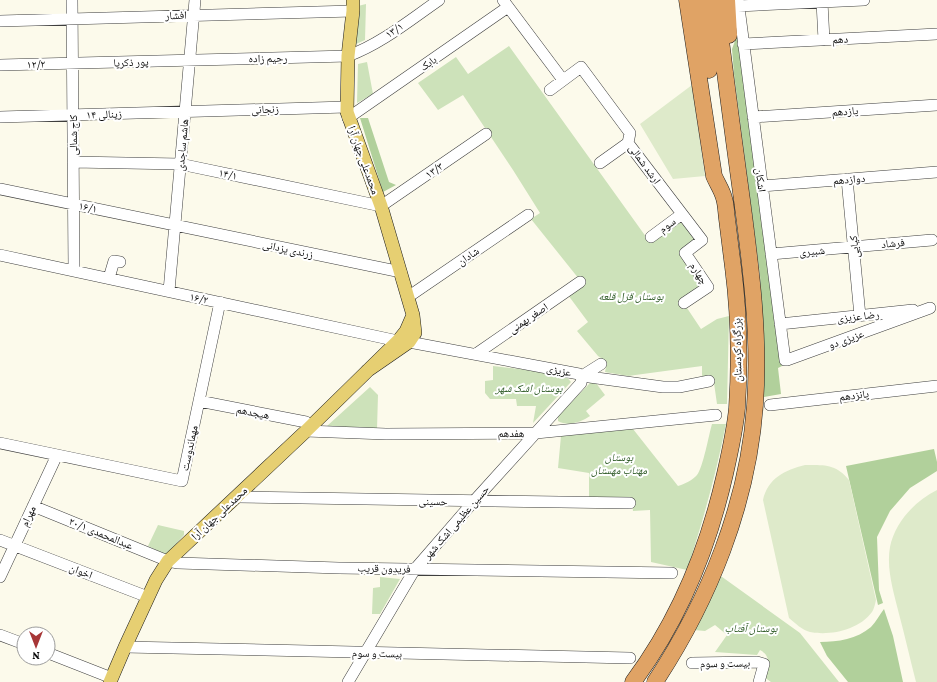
<svg xmlns="http://www.w3.org/2000/svg" width="937" height="682" font-family="'Crimson Pro','Noto Naskh Arabic',serif">
	<rect width="100%" height="100%" fill="#fcfaeb"/>
	<path fill="#cde2ba" d="M366,4L365,40L356,44L358,6Z
		M509,46L649,241L681,217L698,239L680,252L704,284L681,299L701,329L717,319L729,316L727,404H717L713,376L702,377V366L628,376L605,372L607,362L598,356L577,331L588,322L568,295L583,284L531,219L540,213L513,170L463,95L438,110L418,83L456,57L468,74Z
		M367,62L373,94L357,103L358,64Z
		M493,366L564,374L571,382L533,423L536,406H517L516,399H490L485,393V381L493,380Z
		M593,382L596,383L605,395L586,411L590,416C581,422 568,427 558,421V416L590,383Z
		M370,387L378,395L377,429L327,426Z
		M712,424H726C716,474 703,521 687,570L651,562L650,510L633,511L632,497L589,498V473L558,468L561,436L633,429L678,486C684,484 693,480 697,475C703,468 709,434 712,424Z
		M158,525L184,531V535L166,555L148,546Z
		M718,574L800,633L839,682H771L764,677C768,667 772,656 760,650L757,655L715,652L727,635L715,625L705,631L694,630Z
		M380,577L400,579L380,614H372L373,588L380,587Z"/>
	<path fill="#b1d09b" d="M733,7L748,109L782,366L778,368L781,394L764,397L763,332L760,275L734,74L732,49L735,41Z
		M360,118H368L389,182L396,185L383,192Z
		M934,449L937,462V471L910,488L890,511L877,537L879,590L883,603L878,605L846,466Z
		M884,609L893,636L903,682H848L827,656L820,642C838,642 857,639 871,627C876,622 880,614 884,609Z"/>
	<path fill="#deeaca" d="M692,85L705,176L673,179L640,124Z
		M805,465C825,465 836,464 849,480L876,600C875,604 874,609 872,612C859,630 830,636 810,632C802,630 795,623 789,618L763,500C768,478 785,470 805,465Z
		M937,490V682H916C910,659 905,636 899,614C894,593 886,569 890,547C895,522 915,501 937,490Z"/>
	<g fill="none" stroke-linecap="round" stroke-linejoin="round">
		<defs>
			<path id="minor" d="M72,0L74,270
				M503,0L563,80
				M738,0L785,360H787L930,308
				M822,2L824,40
				M738,6L864,0
				M0,21L353,11
				M743,44L937,34
				M0,65L348,56C381,44 410,20 439,0
				M550,90L581,67L630,133L628,143L702,240L685,253L708,287L684,303
				M0,117L346,107
				M753,117L937,105
				M348,118L508,7
				M73,162L180,164L381,206L486,134
				M600,163L628,143
				M847,179L860,316
				M762,186L937,172
				M0,189L401,272
				M651,237L682,214
				M771,254L932,240
				M0,255L398,341
				M109,278L114,261L120,262
				M169,291L195,0
				M408,297L528,215
				M780,324L913,310
				M409,342L579,374L582,376L663,387H679L709,381
				M476,354L580,282
				M582,376L601,364
				M199,401L306,422
				M770,405L937,386
				M306,431L386,434L536,433L716,415
				M0,443L182,481L220,302
				M237,497L630,503
				M33,506L168,561L178,563L339,568L672,573
				M0,540L148,597
				M0,577L57,455
				M0,635L24,644
				M125,647L630,658
				M48,653L112,678
				M692,663L757,662L764,664L759,682
				M348,682L415,569L474,501L581,383L582,376"/>
			<path id="major" d="M353,0V11L348,56L347,112L381,206L413,315
				M110,682L125,647L156,580L168,561L306,431L398,341L406,331L413,315L415,333L409,342L367,371"/>
			<path id="highway" d="M700,0L709,70
				M727,0L729,35
				M633,682C679,620 708,549 725,474C730,452 735,430 737,408C740,361 739,313 733,267C731,251 729,235 727,219C726,212 726,204 724,198C722,190 717,183 714,176L687,0
				M655,682C709,600 748,504 755,405C760,336 751,268 742,200C733,134 724,67 716,0"/>
		</defs>
		<use href="#minor" stroke="#3e3e3e" stroke-width="12"/>
		<use href="#major" stroke="#1c1c1c" stroke-width="14"/>
		<use href="#highway" stroke="#1c1c1c" stroke-width="17"/>
		<use href="#minor" stroke="#fff" stroke-width="11"/>
		<use href="#major" stroke="#e6cf72" stroke-width="13"/>
		<use href="#highway" stroke="#e0a365" stroke-width="16"/>
	</g>
	<g text-anchor="middle" stroke-width="4" stroke-linejoin="round" paint-order="stroke">
		<g font-size="11" fill="#0b0b0b" stroke="#fff">
			<text transform="translate(176 15) rotate(-2)" y="4">افشار</text>
			<text transform="translate(394 30) rotate(-34)" y="4">۱۳/۱</text>
			<text transform="translate(840 39) rotate(-3)" y="4">دهم</text>
			<text transform="translate(268 58) rotate(-1)" y="4">رحیم زاده</text>
			<text transform="translate(131 62) rotate(-2)" y="4">پور ذکریا</text>
			<text transform="translate(428 63) rotate(-35)" y="4">بابک</text>
			<text transform="translate(36 64) rotate(-2)" y="4">۱۲/۲</text>
			<text transform="translate(265 109) rotate(-2)" y="4">زنجانی</text>
			<text transform="translate(845 111) rotate(-4)" y="4">یازدهم</text>
			<text transform="translate(104 114) rotate(-2)" y="4">زینالی ۱۴</text>
			<text transform="translate(73 135) rotate(-90)" y="4">کاج شمالی</text>
			<text transform="translate(182 145) rotate(-85)" y="4">هاشم ساجدی</text>
			<text transform="translate(364 160) rotate(70)" y="4">محمدعلی جهان آرا</text>
			<text transform="translate(645 164) rotate(54)" y="4">ارشد شمالی</text>
			<text transform="translate(434 170) rotate(-35)" y="4">۱۳/۳</text>
			<text transform="translate(228 174) rotate(12)" y="4">۱۴/۱</text>
			<text transform="translate(849 179) rotate(-5)" y="4">دوازدهم</text>
			<text transform="translate(761 180) rotate(83)" y="4">اشکان</text>
			<text transform="translate(88 207) rotate(12)" y="4">۱۶/۱</text>
			<text transform="translate(667 225) rotate(-36)" y="4">سوم</text>
			<text transform="translate(893 243) rotate(-5)" y="4">فرشاد</text>
			<text transform="translate(854 247) rotate(-96)" y="4">کیایی</text>
			<text transform="translate(288 249) rotate(12)" y="4">زرندی یزدانی</text>
			<text transform="translate(812 251) rotate(-5)" y="4">شبیری</text>
			<text transform="translate(468 256) rotate(-34)" y="4">شادان</text>
			<text transform="translate(699 273) rotate(57)" y="4">چهارم</text>
			<text transform="translate(199 298) rotate(12)" y="4">۱۶/۲</text>
			<text transform="translate(858 316) rotate(-6)" y="4">رضا عزیزی</text>
			<text transform="translate(528 318) rotate(-34)" y="4">اصغر بهمنی</text>
			<text transform="translate(846 339) rotate(-20)" y="4">عزیزی دو</text>
			<text transform="translate(737 350) rotate(-91)" y="4">بزرگراه کردستان</text>
			<text transform="translate(559 370) rotate(11)" y="4">عزیزی</text>
			<text transform="translate(854 395) rotate(-7)" y="4">پانزدهم</text>
			<text transform="translate(253 412) rotate(11)" y="4">هیجدهم</text>
			<text x="511" y="437">هفدهم</text>
			<text transform="translate(189 448) rotate(-78)" y="4">مهماندوست</text>
			<text transform="translate(433 501) rotate(1)" y="4">حسینی</text>
			<text transform="translate(219 513) rotate(-43)" y="4">محمدعلی جهان آرا</text>
			<text transform="translate(28 516) rotate(-65)" y="4">مهرام</text>
			<text transform="translate(456 522) rotate(-49)" y="4">حسین عظیمی اشک شهر</text>
			<text transform="translate(101 533) rotate(22)" y="4">عبدالمحمدی ۲۰/۱</text>
			<text transform="translate(384 568) rotate(1)" y="4">فریدون قریب</text>
			<text transform="translate(81 571) rotate(21)" y="4">اخوان</text>
			<text transform="translate(377 653) rotate(1)" y="4">بیست و سوم</text>
			<text transform="translate(725 663) rotate(-1)" y="4">بیست و سوم</text>
		</g>
		<g font-size="11" font-style="italic" fill="#2d5925" stroke="#fff">
			<text x="631" y="300">بوستان قزل قلعه</text>
			<text x="529" y="392">بوستان اشک شهر</text>
			<text x="619" y="461">بوستان<tspan x="619" dy="13">مهتاب مهستان</tspan></text>
			<text x="751" y="632">بوستان آفتاب</text>
		</g>
	</g>
	<g transform="translate(36 646) rotate(180)"><circle r="19" fill="#ffffff" stroke="#9d9d9d"/>
	<path d="M0-3L7 15L0 10L-7 15Z" fill="#a73637"/>
	<text y="-6" font-size="11" font-weight="bold" text-anchor="middle" fill="#0b0b0b">N</text>
	</g>
</svg>
